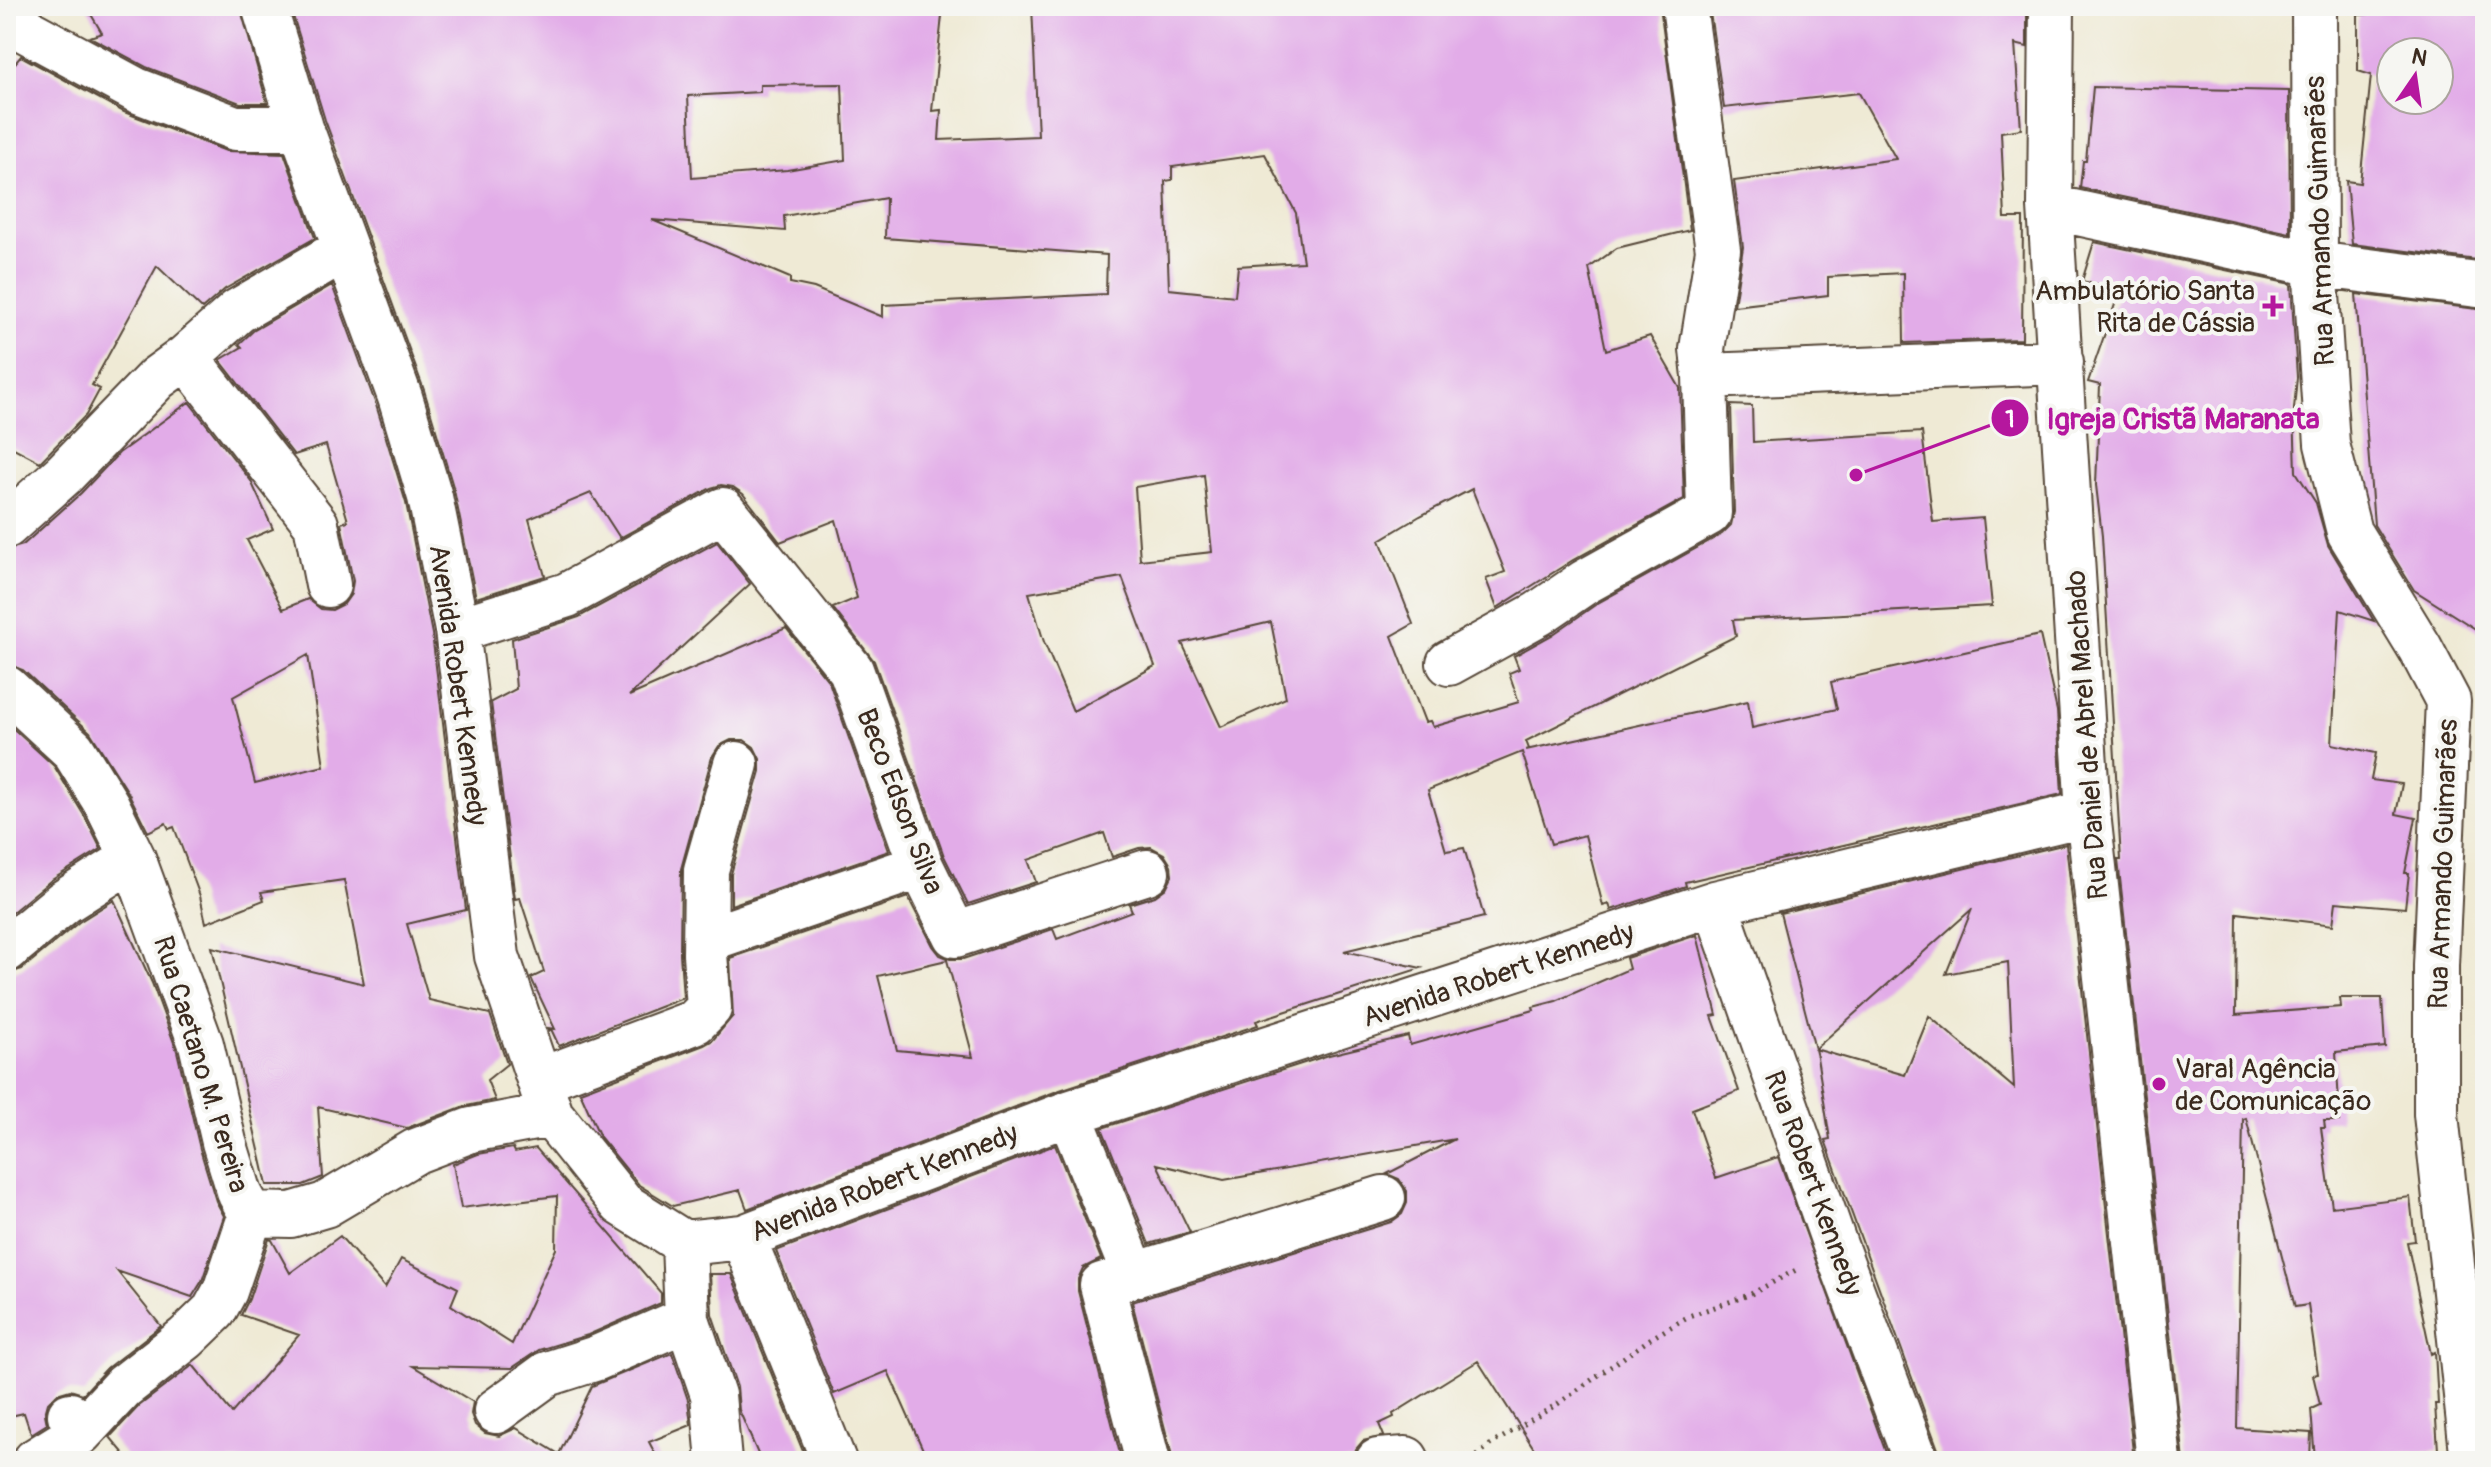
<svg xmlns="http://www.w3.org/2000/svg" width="2491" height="1467" font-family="Pangolin,sans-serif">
	<rect width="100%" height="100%" fill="#f6f6f2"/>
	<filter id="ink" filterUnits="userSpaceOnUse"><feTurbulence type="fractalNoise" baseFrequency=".0125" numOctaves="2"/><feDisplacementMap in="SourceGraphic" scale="16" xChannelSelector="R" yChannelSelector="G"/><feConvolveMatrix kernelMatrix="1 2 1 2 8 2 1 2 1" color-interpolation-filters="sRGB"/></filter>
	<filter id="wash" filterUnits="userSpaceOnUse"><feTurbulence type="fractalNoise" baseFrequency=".006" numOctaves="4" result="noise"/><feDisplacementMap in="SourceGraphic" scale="32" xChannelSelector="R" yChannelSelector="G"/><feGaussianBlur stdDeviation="1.8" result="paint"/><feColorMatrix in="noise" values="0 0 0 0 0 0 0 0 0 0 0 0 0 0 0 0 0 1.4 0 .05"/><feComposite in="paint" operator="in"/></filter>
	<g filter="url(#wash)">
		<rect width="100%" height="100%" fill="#efead5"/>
		<g id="blocks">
			<path fill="#e2ace8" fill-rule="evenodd" d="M86,6H240L267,103H240L146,67L90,37L102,33Z
				M290,6H943L932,111L941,110L939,140L1038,136L1032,6H1660L1690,230L1617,248L1589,268L1606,350L1650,336L1680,388L1684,499L1573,560L1497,608L1486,579L1505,572L1472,489L1420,516L1380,540L1413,624L1392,636L1425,722L1430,721L1433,727L1519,702L1509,673L1519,669L1514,656L1552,635L1598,603L1722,534L1731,525L1734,512L1731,405L1752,406L1753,442L1922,432L1933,522L1983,518L1992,606L1733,620L1736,636L1526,741L1529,749L1526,750L1748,701L1752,728L1837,709L1831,682L2040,635L2057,711L2062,794L1685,882L1686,886L1611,910L1609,904L1603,906L1585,835L1551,844L1522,752L1428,790L1446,851L1464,848L1484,917L1344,951L1421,968L1256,1021L1258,1025L1060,1090L747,1209L740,1190L673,1206L639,1185L600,1137L580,1092L704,1045L713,1040L733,1016L730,958L908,897L933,946L940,955L950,959H963L1053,929L1057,939L1132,911L1129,904L1155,896L1166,888L1172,876L1171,865L1164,854L1151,847L1139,848L1112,857L1104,833L1028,860L1036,882L968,904L944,856L874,661L833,608L857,598L836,520L780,542L743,494L733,487L721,485L711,488L620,538L591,493L529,519L545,576L476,598L454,490L424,390L325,120ZM842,84L845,160L787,170L692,178L688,96L760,92V85ZM1265,154L1296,213L1303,262L1238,266L1235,296L1169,289L1165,181L1172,180V167ZM886,198L885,238L1107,255L1106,294L883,305V317L814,288L790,283V278L652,220L785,231L784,216ZM1204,475L1212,552L1140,560L1135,487ZM1122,577L1155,666L1073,711L1044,642L1029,593ZM1271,622L1286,698L1221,727L1182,643ZM947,960L973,1057L897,1050L878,976Z
				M1709,6H2027V47L2015,44L2021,129L2001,132L2005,218H2023L2022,339L1904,343L1903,273L1828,277V295L1734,306L1743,247L1734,181L1896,159L1859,93L1724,108Z
				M2380,6H2485V261L2352,244L2346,181L2360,183L2371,75L2358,71V15L2380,13ZM2391,52H2439V100H2391Z
				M21,56L124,112L226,151L284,153L315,238L225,289L202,309L157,266L92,385L100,389L86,415L40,462L6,444V74Z
				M2093,87L2289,91L2290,233L2080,188L2083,161H2086Z
				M2094,242L2291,284L2297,377L2294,409L2296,472L2316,503L2328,545L2374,621L2340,610L2332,744L2376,753L2371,780L2402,784L2396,814L2416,818L2405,873H2409L2405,908L2336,902L2333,925L2237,913L2236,1015L2341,1007L2340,998H2382L2385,1047L2336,1052L2340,1121H2324L2325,1128H2321L2332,1207L2410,1197L2415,1241L2407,1242L2431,1354L2435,1352L2438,1404H2435L2438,1450L2315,1460L2311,1409L2320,1405L2313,1375L2318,1374L2308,1305L2295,1307L2246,1118L2243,1119L2237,1428L2311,1433L2310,1461H2184L2118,860H2121L2102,536L2096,485L2100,385L2088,382L2120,290L2082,281Z
				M332,285L376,405L406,503L432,634L466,910L407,924L429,1000L490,1014L507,1064L487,1080L495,1100L462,1107L407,1128L318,1107L323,1177L303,1185H267L212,947L364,984L344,880L261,892L264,900L206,923L200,896L174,827L169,829L166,823L148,832L128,792L90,732L23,670L6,664V550L23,545L81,493L119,453L189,402L251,481L273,529L247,540L283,609L308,599L321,609L332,610L344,604L351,594L353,581L341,523L348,521L326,445L294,455L220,360L242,347L239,344L253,331ZM308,655L324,766L255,783L233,697Z
				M2356,294L2485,310V635L2414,590L2374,525Z
				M717,542L750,584L629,696L786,628L829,682L889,851L731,905V874L760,771V759L754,747L744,740H731L719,746L712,757L681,869L680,954L683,998L559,1046L551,1029L549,1031L548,1028L555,1029L531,978L544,972L520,898L515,899L491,702L516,689L512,639L579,617Z
				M6,722L54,766L85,817L101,849L50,881L10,914L6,910Z
				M2066,844L2134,1461H1940L1939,1452L1825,1140L1830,1139L1817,1057L1780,913ZM1972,909L1946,974L2008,962L2014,1088L1929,1016L1905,1075L1815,1049Z
				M114,900L152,983L177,1051L200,1149L216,1201L224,1216L202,1281L192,1297L117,1271L161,1326L107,1368L83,1394L70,1390L57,1394L48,1403L45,1414L47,1424L31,1434L24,1413L6,1417V974L22,969L79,922Z
				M1697,935L1717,1015L1712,1016L1739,1091L1692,1109L1716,1178L1778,1157L1889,1461H1542L1478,1361L1393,1414L1394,1417L1379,1424L1384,1436L1363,1441L1356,1449L1353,1461H1171V1452L1132,1302L1391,1222L1402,1214L1407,1203V1191L1399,1179L1387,1174L1455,1139L1224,1180L1157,1164L1190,1232L1149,1244L1102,1128L1329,1055L1408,1036L1410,1045L1534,1010L1533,1007L1556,1001L1629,969L1626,958Z
				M1055,1145L1101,1259L1083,1268L1078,1279V1291L1120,1454V1461H928L888,1371L834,1394L776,1251Z
				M513,1148L515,1152L536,1148L661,1293V1303L588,1335L539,1350L512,1368L413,1366L473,1402L471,1414L475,1425L485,1433L499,1436L516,1428L559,1454L592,1386L672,1353L688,1400L691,1425L649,1442L659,1461H130L110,1437L139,1406L193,1365L232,1413L299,1335L241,1315L249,1299L269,1239L272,1240L290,1273L340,1236L385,1288L401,1259L458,1288L451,1305L512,1344L556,1249L557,1196L461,1208L453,1164L478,1154Z
				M710,1274H731L807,1461H761L739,1410L737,1387L712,1314Z"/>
		</g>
	</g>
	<g filter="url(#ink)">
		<use href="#blocks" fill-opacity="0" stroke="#564739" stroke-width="2"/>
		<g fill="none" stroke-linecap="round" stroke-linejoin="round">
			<defs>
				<path id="minor" d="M12,6L25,30L136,90L235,128H301
					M264,6L301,128L400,397L430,497L457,630L497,956L551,1115L622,1204L684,1243L743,1237L1069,1113L1715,903L2088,813
					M2052,6L2050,207L2088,813L2159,1461
					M2314,6L2315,264L2327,444L2349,532L2420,648L2448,701L2436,966V1114L2473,1461
					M2050,207L2315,264L2485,286
					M186,357L316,524L328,585
					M1705,376L2061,362
					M6,526L64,474L157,378L186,357L238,311L345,249
					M457,630L567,595L723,510L851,670L921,866L955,935L1147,872
					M1449,663L1538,614L1585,582L1709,513L1705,376L1702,349L1718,250L1684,6
					M6,688L73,750L107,805L133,858L201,1044L224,1142L240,1194L251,1214L291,1215L325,1205L416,1151L471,1130L551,1115
					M1715,903L1836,1248L1916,1461
					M706,940L921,866
					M6,950L64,902L133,858
					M540,1080L695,1022L709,1008L705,954L706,870L736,764
					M1069,1113L1134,1275
					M743,1237L834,1461
					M684,1243L687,1319L713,1395L719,1461
					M496,1411L547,1374L597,1358L687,1319
					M80,1433L122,1388L186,1338L214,1311L225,1291L251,1214
					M35,1461L80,1433L70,1415
					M1144,1461L1147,1458L1102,1285L1383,1198
					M1378,1461L1406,1459L1407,1461"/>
			</defs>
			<use href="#minor" stroke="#564739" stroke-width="48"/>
			<path stroke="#564739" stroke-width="5" stroke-dasharray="2 6" stroke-linecap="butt" d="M1471,1461L1490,1445L1559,1403L1650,1339L1689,1316L1749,1295L1796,1270"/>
			<use href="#minor" stroke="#fff" stroke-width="44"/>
		</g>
	</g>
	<g fill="#b5179e" stroke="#f6f6f2" stroke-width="3">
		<path d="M2269 294h8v8h8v8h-8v8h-8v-8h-8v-8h8z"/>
		<circle cx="2159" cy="1084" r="8"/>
	</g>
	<g text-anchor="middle" stroke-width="8" stroke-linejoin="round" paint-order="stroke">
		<g font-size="28" fill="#3b2a1e" stroke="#f6f6f2">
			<text transform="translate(2319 221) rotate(-92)" y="10">Rua Armando Guimarães</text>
			<text transform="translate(459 685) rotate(82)" y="10">Avenida Robert Kennedy</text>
			<text transform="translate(2086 735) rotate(-94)" y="10">Rua Daniel de Abrel Machado</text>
			<text transform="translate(901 801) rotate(69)" y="10">Beco Edson Silva</text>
			<text transform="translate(2442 864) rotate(-88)" y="10">Rua Armando Guimarães</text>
			<text transform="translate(1498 974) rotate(-18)" y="10">Avenida Robert Kennedy</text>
			<text transform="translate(202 1064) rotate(73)" y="10">Rua Caetano M. Pereira</text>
			<text transform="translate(884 1182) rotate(-21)" y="10">Avenida Robert Kennedy</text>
			<text transform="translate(1814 1183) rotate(70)" y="10">Rua Robert Kennedy</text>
		</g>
		<g font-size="28" fill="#3b2a1e" stroke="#f6f6f2" text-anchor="end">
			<text x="2255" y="300">Ambulatório Santa<tspan x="2255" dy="32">Rita de Cássia</tspan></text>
			<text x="2175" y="1078" text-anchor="start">Varal Agência<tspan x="2175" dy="32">de Comunicação</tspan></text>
		</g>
	</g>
	<path fill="none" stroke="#b5179e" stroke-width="3" d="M1856 475L2010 418"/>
	<g fill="#b5179e" stroke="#f6f6f2" stroke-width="3">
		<circle cx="1856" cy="475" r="8"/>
		<circle cx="2010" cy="418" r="20"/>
	</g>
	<g font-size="24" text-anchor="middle" font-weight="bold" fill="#fff">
		<text x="2010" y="427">1</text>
	</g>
	<g font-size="30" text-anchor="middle" font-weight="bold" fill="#b5179e" stroke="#f6f6f2" stroke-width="8" stroke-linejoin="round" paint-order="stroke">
		<text x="2183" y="429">Igreja Cristã Maranata</text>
	</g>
	<rect width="2491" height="1467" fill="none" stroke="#f6f6f2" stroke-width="32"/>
	<g transform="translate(2415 76) rotate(13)"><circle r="38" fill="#f6f6f2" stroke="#aba49d" stroke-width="2"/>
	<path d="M0-6L14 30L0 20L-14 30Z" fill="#b5179e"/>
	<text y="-12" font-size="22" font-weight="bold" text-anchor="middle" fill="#3b2a1e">N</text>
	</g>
</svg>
